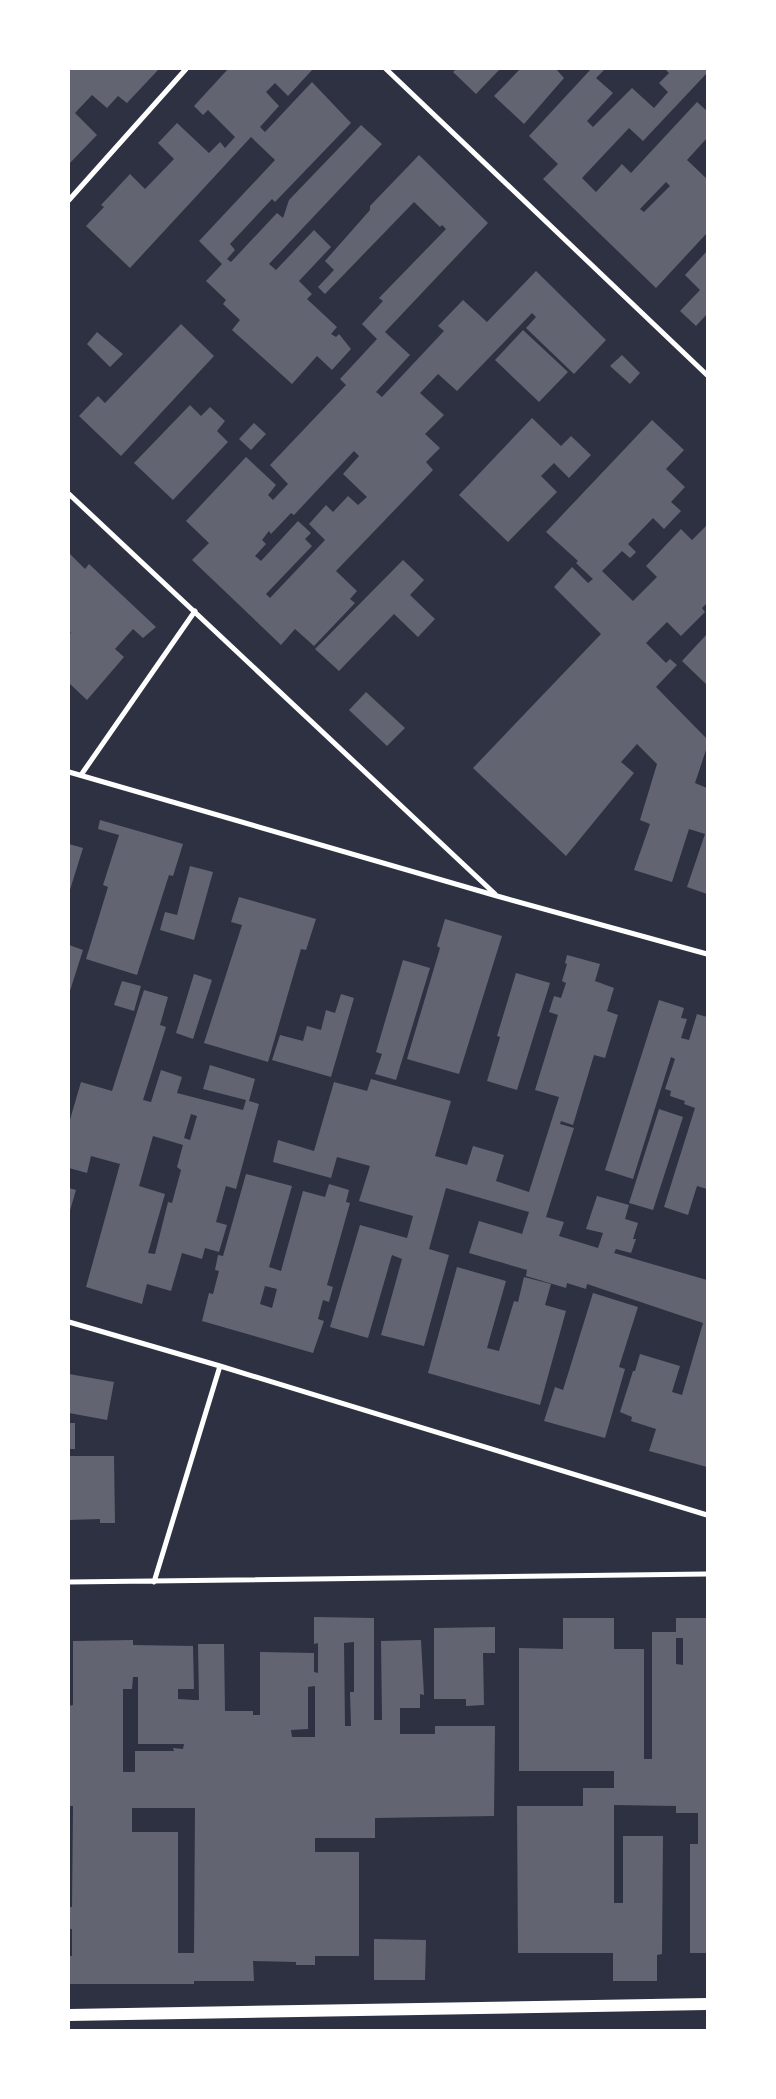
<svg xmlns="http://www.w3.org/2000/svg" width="776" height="2099" font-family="'Nunito Sans',sans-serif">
	<rect width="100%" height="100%" fill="#2d3142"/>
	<path fill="#626471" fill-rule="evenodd" d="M69,69H159L127,103L118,96L107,108L92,95L75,113L97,135L69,164Z
		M228,69H313L288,96L275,83L266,92L279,106L260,127L265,132L312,82L351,123L275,202L272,199L230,244L235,250L227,259L231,262L277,213L283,218L289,200L361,125L382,144L269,264L276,270L314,230L331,247L299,281L312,294L307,299L337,327L331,334L336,337L339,334L351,349L332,370L317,356L292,384L232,330L240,320L223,304L226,300L206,281L222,264L199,241L275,160L251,137L130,268L86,226L104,207L101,205L130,174L145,189L174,159L158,143L177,123L209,153L220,142L225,148L235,137L208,110L203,115L194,106Z
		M456,69H500L476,94L453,72Z
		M520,69H556L564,78L524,124L494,96Z
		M591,69H605L596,78L613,93L587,121L593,127L632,88L654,108L668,92L659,83L669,73L665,69H707V73L643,141L629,128L582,178L596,192L622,164L631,173L697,102L707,111V138L687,160L707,179V233L656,288L543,179L558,164L529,136ZM666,182L670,186L644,212L640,209Z
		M419,155L488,223L385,332L410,355L376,392L382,397L444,331L438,326L463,300L487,322L536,271L606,340L574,374L526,328L536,317L532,313L457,391L438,374L420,393L444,415L425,434L440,448L426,462L433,470L336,571L357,591L350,599L355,603L314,646L295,629L281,645L192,560L209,543L186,521L246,457L276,485L268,495L273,500L288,484L270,465L346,385L340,379L377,339L362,324L383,301L379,298L446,229L442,225L440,227L414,202L325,294L318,287L334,270L325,261L370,210V206ZM354,451L359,456L343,474L367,497L358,505L348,496L333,512L326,505L309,524L325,540L270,598L266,594L312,546L305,539L311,533L298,521L261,561L255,556L266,544L262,540L269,531L271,534L291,513L294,515Z
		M707,251V314L696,326L680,311L700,290L685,275Z
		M181,324L214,356L121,456L79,416L98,396L105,403Z
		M523,330L568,372L539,402L495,360Z
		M97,332L123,354L110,367L87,344Z
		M622,355L640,373L630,384L610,366Z
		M190,405L201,416L210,407L225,421L217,431L228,442L173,500L134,463Z
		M532,418L561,446L571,436L591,455L569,478L554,463L541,476L557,492L508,542L459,495Z
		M652,420L684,450L666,469L685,487L671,502L681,511L664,529L653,518L628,544L636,552L630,558L622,551L602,571L633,601L657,577L646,566L681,529L692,540L707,525V603L702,608L705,612L681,636L667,622L646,643L666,663L670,659L677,665L656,687L707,739V747L695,783L707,788V894L687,887L705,834L689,829L672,882L634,870L650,824L640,820L657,764L637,744L621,762L634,773L566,856L473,768L601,634L554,587L572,567L588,583L593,579L576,563L578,561L546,532Z
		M254,423L266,434L251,450L239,439Z
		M69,553L85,569L89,564L156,627L143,638L133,629L115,649L124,657L87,700L69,683V635L71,633L69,631Z
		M403,560L424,580L410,595L435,619L418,637L394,614L339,671L315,649Z
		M707,634V685L682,661Z
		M366,692L405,728L387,746L349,710Z
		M100,820L183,844L173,876L169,875L137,975L86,959L108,887L103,885L119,835L98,829Z
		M69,844L83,848L69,893Z
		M190,866L213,872L194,940L160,930L165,912L177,915Z
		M239,897L316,919L306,950L301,949L268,1062L204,1043L242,925L231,922Z
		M445,919L502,936L459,1074L407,1059L440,948L437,946Z
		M69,945L83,950L69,994Z
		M567,955L600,964L595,981L614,988L607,1011L618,1015L605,1058L594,1055L573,1125L561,1121L560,1124L574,1128L546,1217L564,1222L559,1236L598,1248L603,1233L586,1229L597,1196L629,1205L625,1219L638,1223L633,1239H636L631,1253L616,1249L614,1253L707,1280V1467L649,1451L656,1429L631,1421L632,1417L620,1412L633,1371H635L640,1354L680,1366L672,1392L682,1395L703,1323L587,1284L586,1289L567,1283L566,1288L526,1276L527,1270L469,1253L479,1221L522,1234L529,1212L446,1188L429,1249L449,1255L424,1346L381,1335L402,1259L392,1255L368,1338L330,1327L360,1225L407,1238L413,1216L359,1201L370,1166L337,1157L331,1178L273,1162L278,1140L314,1151L334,1082L367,1091L371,1079L451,1101L435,1156L467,1165L473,1146L504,1155L496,1181L529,1192L559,1097L535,1090L558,1015L549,1012L554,996L561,998L566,983L562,981L567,964L565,963Z
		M403,960L430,968L396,1080L375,1074L382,1054L376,1052Z
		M516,973L550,983L517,1090L487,1081L500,1037L497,1036Z
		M194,974L212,980L193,1039L176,1033Z
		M122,981L141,986L134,1011L114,1005Z
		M144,990L168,997L160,1025L166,1027L143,1100L151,1102L161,1070L182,1077L177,1093L243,1110L246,1100L203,1089L210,1065L255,1079L249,1101L259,1104L236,1189L226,1186L216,1222L227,1225L219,1252L205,1248L202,1259L182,1253L171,1291L147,1284L142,1304L86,1287L120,1164L91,1156L87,1173L69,1168V1123L81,1082L112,1091ZM191,1114L197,1116L190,1140L184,1138ZM153,1136L183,1145L177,1167L181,1170L172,1203L168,1202L155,1254L148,1253L165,1194L139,1186Z
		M341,994L354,998L331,1077L272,1060L280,1035L303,1041L307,1026L321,1030L326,1010L335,1013Z
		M659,1000L684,1008L681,1018L687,1019L681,1038L689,1040L697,1014L707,1017V1189L697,1186L688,1215L664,1207L695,1108L684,1104L685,1101L670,1096L671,1091L665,1089L675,1059L671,1057L633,1179L605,1170Z
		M659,1109L683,1117L653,1210L629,1203Z
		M246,1174L292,1186L269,1267L281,1271L303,1191L325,1197L329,1184L349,1190L346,1202L350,1203L327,1285L333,1287L329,1302L323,1300L318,1319L324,1321L313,1353L202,1321L209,1293L213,1294L219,1271L215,1270L218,1255L223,1256ZM265,1286L277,1289L272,1308L260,1304Z
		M69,1188L76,1190L69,1214Z
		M457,1267L506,1281L487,1348L499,1351L514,1301L518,1302L524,1277L551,1284L545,1305L566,1311L540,1405L428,1373Z
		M593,1293L638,1307L619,1367L625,1369L605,1438L544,1421L555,1387L563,1390Z
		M69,1374L114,1382L107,1420L69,1413Z
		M69,1423H75V1449H69Z
		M69,1456H114L115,1523H100V1519L69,1520Z
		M314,1617L374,1618V1720H382L381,1641L421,1640L424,1695L420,1694V1708H400V1734H435V1726H495L494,1816L375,1818V1838H315V1852H359V1956H315V1965H296V1962L253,1961L254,1981H194V1984H69V1956H72V1929H69V1907H72L73,1806H69V1706L73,1705V1641L133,1640V1645L193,1646L194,1689H178V1699L194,1700H199L198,1644H224L225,1711H253V1715H260V1652L314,1653V1672L318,1673V1643L314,1644ZM354,1642V1692H350L351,1726H345L344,1643ZM133,1677H138V1744H184L183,1749L173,1748L174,1751H135V1772H123V1689H132ZM315,1686V1737H292L291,1730L308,1729V1687ZM132,1808H195L194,1953H178V1832H132Z
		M563,1618H614V1649H644V1759H652V1632H676V1618H707V1953H690V1844H698V1813H676V1806L614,1805V1903H623V1836H663L662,1954L657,1955V1981H613V1953H518L517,1806H583V1788H614V1771H519V1648L563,1649ZM676,1638H683V1665L676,1664Z
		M495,1627V1653H483L484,1705L466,1706V1699H434V1628Z
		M374,1939L426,1940L425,1980H374Z"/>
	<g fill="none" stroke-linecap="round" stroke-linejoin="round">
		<path stroke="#fff" stroke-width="5" d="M386,69L707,375
			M69,200L186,69
			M69,494L495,894
			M69,772L497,896L707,954
			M81,775L195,611
			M69,1322L220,1366L707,1515
			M69,1582L707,1574
			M154,1582L220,1366"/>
		<path stroke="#fff" stroke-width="12" d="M69,2015L707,2004"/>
	</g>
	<rect width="776" height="2099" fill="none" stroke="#ffffff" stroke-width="140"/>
</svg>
